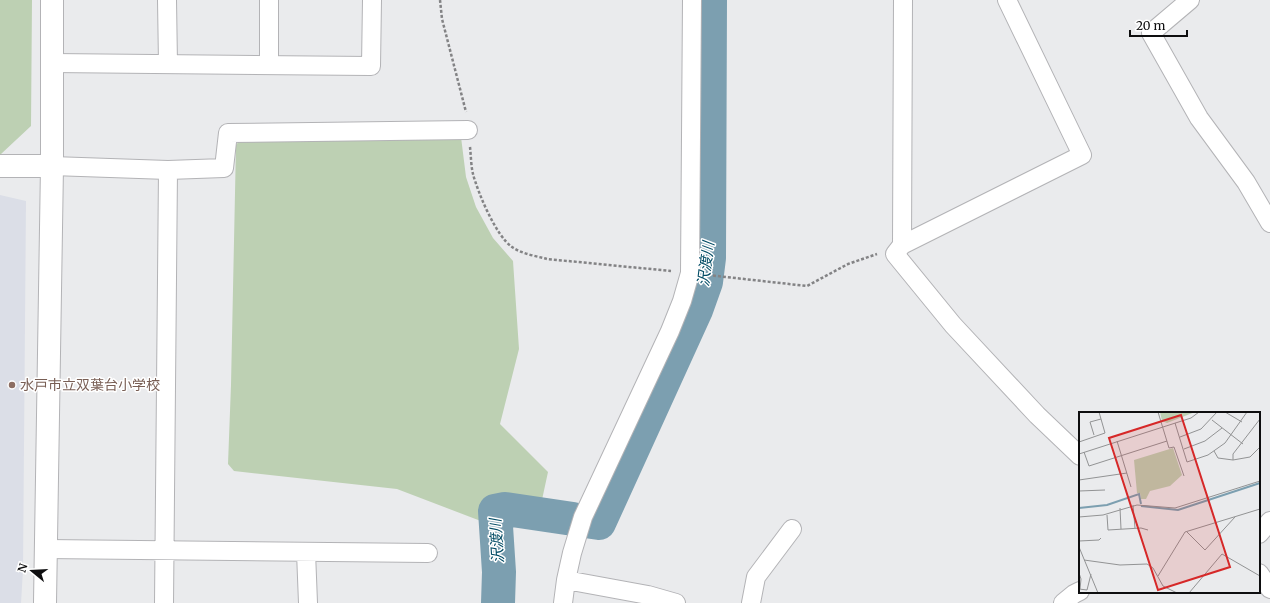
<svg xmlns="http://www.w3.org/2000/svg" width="1270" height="603" font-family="Merriweather,'Noto Sans JP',serif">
	<rect width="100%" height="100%" fill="#eaebed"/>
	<path fill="#dbdee7" d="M0,195L26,201L23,570L21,603H0Z"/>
	<path fill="#bdd0b3" d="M0,0H32L31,126L1,154H0Z
		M461,137L466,177L476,207L493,238L513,261L519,349L500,424L548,472L540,509L488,497L486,523L397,489L234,471L228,464L231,385L236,145L240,140Z"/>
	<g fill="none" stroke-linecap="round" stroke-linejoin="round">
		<path stroke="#7c9fb0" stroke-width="34" d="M592,522L599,523L696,310L706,282L709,258L710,0
			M498,603L499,572L495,511L505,509L573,519"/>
		<defs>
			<path id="street" d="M167,0L168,64
				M903,0L902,245L895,254L953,325L1037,415L1080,456
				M1190,0L1151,33L1199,118L1246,182L1270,223
				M52,63L371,66L372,0
				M269,65V0
				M52,166L168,170L224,168L228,133L468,130
				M902,245L1082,155L1007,0
				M1259,534L1270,521
				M46,549L428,553
				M306,552L308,603
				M1259,573L1270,589
				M566,580L648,595L676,603
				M164,603L168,170
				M563,603L566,580L572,553L583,517L670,331L682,301L690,273L692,0
				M751,603L756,577L792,529
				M1063,603L1074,594L1080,591"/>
			<path id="secondary" d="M0,166H52
				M45,603L52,166V0"/>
		</defs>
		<use href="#street" stroke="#b3b3b6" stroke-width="20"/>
		<use href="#secondary" stroke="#b3b3b6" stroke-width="24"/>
		<path stroke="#838385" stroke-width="2.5" stroke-dasharray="3 2" stroke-linecap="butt" d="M440,0L442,19L466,112
			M470,147C471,156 471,166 473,174C478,193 496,236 512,247C522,254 536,256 547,259L671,271
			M708,275L807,286L848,264L877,254"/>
		<use href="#street" stroke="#fff" stroke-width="18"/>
		<use href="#secondary" stroke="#fff" stroke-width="22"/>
	</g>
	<circle fill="#8d6e63" stroke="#fff" stroke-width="1.5" cx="12" cy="385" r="4"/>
	<g text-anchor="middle" stroke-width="3" stroke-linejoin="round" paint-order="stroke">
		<g font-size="14" fill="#785e54" stroke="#fff" text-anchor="start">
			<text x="20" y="390">水戸市立双葉台小学校</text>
		</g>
		<g font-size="15" font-style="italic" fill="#034c65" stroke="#fff">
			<text transform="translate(706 264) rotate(-83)" y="5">沢渡川</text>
			<text transform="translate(497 541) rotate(-94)" y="5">沢渡川</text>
		</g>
	</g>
	<g transform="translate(1079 412)">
		<rect width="181" height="181" fill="#eaebed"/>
		<path d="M81,0H116L88,11L83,9ZM94,36L103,63L91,74L71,79L67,87H62L61,81H58L55,48Z" fill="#bdd0b3"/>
		<path fill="none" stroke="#7c9fb0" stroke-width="2" d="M62,94L99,98L181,71M0,96L28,93L60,82L62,92"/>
		<path fill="none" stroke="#929394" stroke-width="1" d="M79,0L90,36L95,35L105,64M146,0L163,10M133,8L164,32M96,11L108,50L129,43L146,31L168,0M15,23L11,10L22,7M101,25L122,17L138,0M38,29L52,75M0,30L26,21L20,0M105,37L126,29L143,16M135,39L139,46L154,48L171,45L181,35M5,40L10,54L88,29M0,42L112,6L120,0M154,48V42L181,7M0,68L48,61M0,79L26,78M54,93L56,116M41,96L42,117M28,103L29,118L62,116L69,118M0,105L24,103L58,93L96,96L181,69M108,120L126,138L156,105M0,129L20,128L22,126M0,135L19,181M5,148L41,153L68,152L74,156L84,174L98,181M0,161L2,167L1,177M79,164L106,120L181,97M0,177L8,178L12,162M110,181L143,142L181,164"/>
		<path fill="#d62828" fill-opacity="0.15" stroke="#d62828" stroke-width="2" d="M102,3L151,155L79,178L30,26Z"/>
		<rect width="181" height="181" fill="none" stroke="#0e0e0f" stroke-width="2"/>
	</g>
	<g transform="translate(32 571) rotate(288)" stroke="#ffffff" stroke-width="3" paint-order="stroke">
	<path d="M0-3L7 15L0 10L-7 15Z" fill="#0e0e0f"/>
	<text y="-6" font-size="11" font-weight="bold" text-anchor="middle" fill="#0e0e0f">N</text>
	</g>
	<path d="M1130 30v6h57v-6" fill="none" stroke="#0e0e0f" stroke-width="2"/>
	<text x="1136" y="30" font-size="12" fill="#0e0e0f" stroke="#ffffff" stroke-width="3" paint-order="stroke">20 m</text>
</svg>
